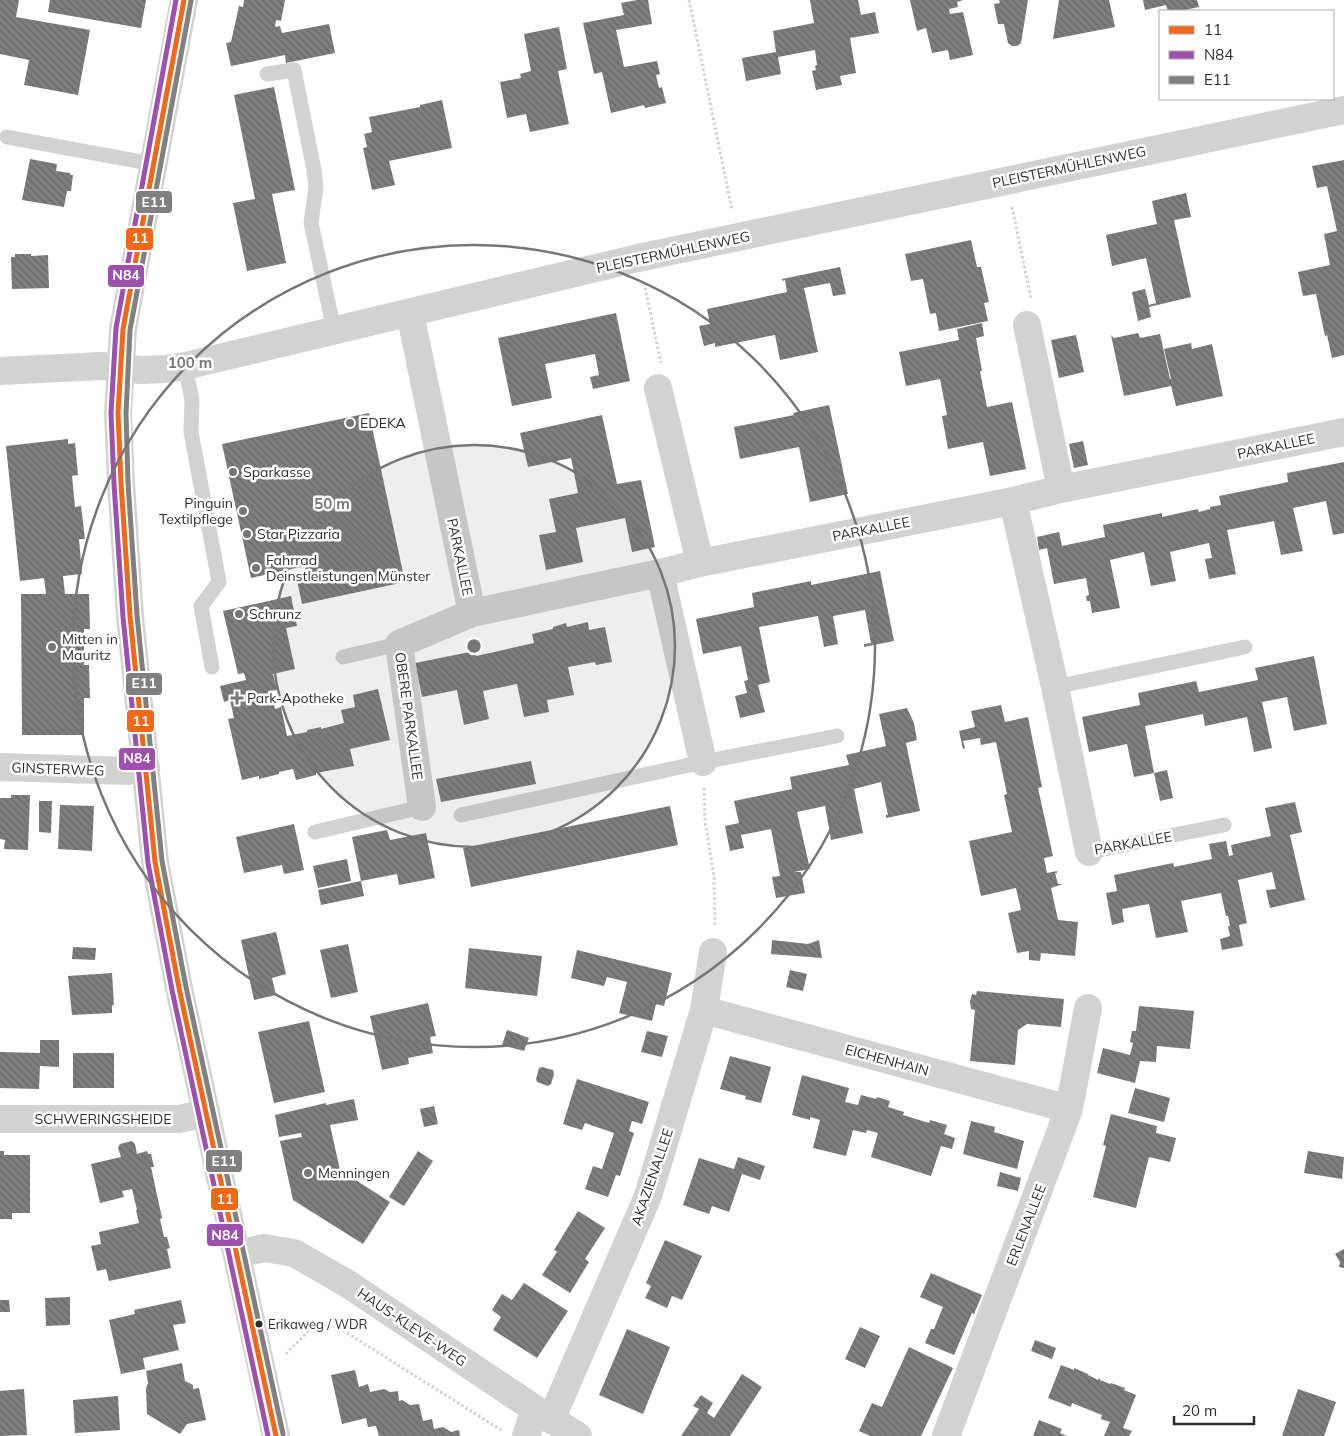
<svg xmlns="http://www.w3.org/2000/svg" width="1344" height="1436" font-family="Mulish,sans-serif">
	<defs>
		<pattern id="building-back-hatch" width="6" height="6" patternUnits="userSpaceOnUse" patternTransform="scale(1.25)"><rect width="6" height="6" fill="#7e7e7e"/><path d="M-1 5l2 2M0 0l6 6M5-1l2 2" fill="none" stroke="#686868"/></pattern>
	</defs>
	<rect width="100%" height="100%" fill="#fff"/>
	<path fill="url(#building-back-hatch)" d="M0,0H19L16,17L90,30L78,95L24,85L29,60L0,54Z
		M50,0H146L141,28L48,12Z
		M244,0H285L281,21L276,20L275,27L280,26L282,33L329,24L335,53L286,63L285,55L231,66L226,43L231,42L239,6L243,7Z
		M637,0H648L652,24L616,30L624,67L657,61L660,74L656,75L659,88L662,87L666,103L645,108L644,105L611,113L602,72L594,74L583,23L624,15L621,3Z
		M810,0H858L861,15L875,12L879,33L850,38L856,73L840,76L842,85L816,90L812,71L816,70L815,66L817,65L815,50L778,57L781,74L746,81L742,58L776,52L773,31L814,23Z
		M910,0H963L957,2L958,7L949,9L950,14L963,12L973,55L950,60L948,50L932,53L926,28L917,31Z
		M999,0H1028L1021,43L1017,46H1012L1008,43L1004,24H998L994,4L1000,3Z
		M1059,0H1109L1115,27L1053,39Z
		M1143,0H1197L1199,7L1180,11H1168L1166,5L1145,10Z
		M559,27L567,69L558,71L569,124L530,132L526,114L507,118L500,82L521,78L520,74L531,71L524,34Z
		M274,87L295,190L272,194L286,263L247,271L233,203L255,199L234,95Z
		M442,100L452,148L389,161L395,185L372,190L363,148L367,147L364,134L372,132L369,117L420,107V105Z
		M30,159L57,164L56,171L70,173V175H73L71,191H67L64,207L22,200Z
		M1344,160V355L1332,358L1327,335L1325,336L1316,294L1303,296L1298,272L1330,265L1324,234L1337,231L1327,186L1317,188L1312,166Z
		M1186,193L1191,217L1174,220L1191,297L1149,307L1151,317L1138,321L1132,292L1145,289L1149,305L1156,303L1146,258L1112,266L1106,235L1157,224L1152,201Z
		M971,240L977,267H981L989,302L984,303L988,321L939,331L936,313L930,314L923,279L911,281L905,254Z
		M15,254H31V256L48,255L49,288L12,289L11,257H15Z
		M840,267L846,294L833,296L830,283L804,288L818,352L780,360L775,335L715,347V343L704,346L699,326L710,324L707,309L787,292L785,280L783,281L782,279Z
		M616,313L630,381L593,389L590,377L599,375L595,354L545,364L552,398L512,406L498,338Z
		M982,323L984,336L976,338L982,371H980L987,407L1012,402L1026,469L990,476L983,442L948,449L942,416L947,415L940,379L906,386L899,352L959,340L957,329Z
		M1138,333L1140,338L1160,334L1170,379H1171L1164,349L1191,343L1192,349L1212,344L1223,396L1176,406L1171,386L1124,396L1111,335L1114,338Z
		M1076,335L1084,372L1059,378L1051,340Z
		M829,405L848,494L810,502L799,447L740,459L734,427L794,415L793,413Z
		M369,413L405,582L302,604L297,580L308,578L305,566L251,578L222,444Z
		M602,415L617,484L641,480L655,547L632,552L625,518L576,528L583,562L546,570L539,535L556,532L549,499L578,493L571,458L528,467L520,433Z
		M68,439V444L75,443L78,475L72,476L75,507L81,506L85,539H79L82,574L63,576L65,594H89L90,629H84V665H89L90,698H84V735H22L21,594H46L44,578L20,581L6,446Z
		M1083,441L1088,465L1074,468L1069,444Z
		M1344,462V533L1333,535L1326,501L1293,508L1303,551L1281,555L1274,521L1227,530L1236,574L1209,579L1205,559L1212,558L1209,543L1170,552L1176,581L1151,586L1144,552L1110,560L1120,608L1092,613L1090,601H1087L1086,596L1089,595L1086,578L1054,584L1047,548L1039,550L1037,537L1059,532L1062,546L1105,537L1103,525L1162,513V517L1198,509L1199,512L1210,509V507L1221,505L1219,496L1288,482L1287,473Z
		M880,571L894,641L864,647V644L871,643L865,610L833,616L838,644L824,647L818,616L759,627L770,682L758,685L765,712L740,718L735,696L747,693L744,681L748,680L741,646L703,654L696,619L754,607L752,593L811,581V585Z
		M291,596L297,626L286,628L295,669L273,674L277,690L271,691L275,709L281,707L287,736L307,732V730L321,727V729L344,723L341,710L355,707L353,695L378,689L390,740L350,749L354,766L316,773V775L296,780L293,769L279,772V774L259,779V776L242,780L228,719L234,718L230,700L224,702L220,686L246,680L244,673L238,674L223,611Z
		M588,622L589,630L605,627L612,662L596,665L595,662L568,667L574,695L547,700L549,712L524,717L517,684L483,691L489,719L464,725L457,690L422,697L415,663L475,651L476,656L534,643L532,634L553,629V627L566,623L567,627Z
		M1314,656L1327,724L1294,731L1287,697L1262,702L1272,748L1254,752L1247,717L1205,726L1203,714L1145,726L1154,773L1134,777L1127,744L1089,752L1082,717L1140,705L1138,693L1196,681L1199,692L1258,680L1255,668Z
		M1001,705L1005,722L1028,717L1042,787L1038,788L1053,856L1044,858L1047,873L1057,871V873H1055L1058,884H1063L1051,888L1058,920L1078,922L1075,956L1041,953L1040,961L1029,960V951L1017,953L1008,913L1021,910L1016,888L981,896L969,841L1012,832L1004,795L1007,794L996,742L981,745L980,738L963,741L965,748L963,749L959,731L975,727L971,711Z
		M907,708L914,723L917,740L906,743L920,811L886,818V815H888L881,782L854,789L863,833L831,840L825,806L797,812L810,869L794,872H801L805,893L776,898L772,877L780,876L771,829L741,835L744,848L730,851L725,826L739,823L734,801L792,789L790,777L849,765L846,755L886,746L879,714Z
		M531,761L536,784L441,802L436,779Z
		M1167,770L1173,798L1160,801L1154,773Z
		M11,795H30L28,850L4,849L5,840L0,839V798H11Z
		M39,801H52L51,833L39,832Z
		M1295,802L1302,832L1290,835L1305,900L1270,908L1266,890L1276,889L1272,872L1238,880L1247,923L1239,925L1243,946L1222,950L1220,939L1230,936L1228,926H1230L1228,916H1226L1221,893L1181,901L1188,932L1156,938L1149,904L1122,909L1124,922L1112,925L1106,893L1117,891L1114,875L1173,863L1174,867L1212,859L1209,844L1226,841L1229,856L1233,855L1231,845L1271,836L1265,808Z
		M60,805L94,806L92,851L58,849Z
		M670,806L678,845L471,887L463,848Z
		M294,824L304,870L284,874L282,865L244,873L236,837Z
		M387,830L390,840L426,833L435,878L399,885L397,874L361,881L352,837Z
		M347,859L351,881L318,888L313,866Z
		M361,881L364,896L321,905L318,890Z
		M276,932L286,974L272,978L276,995L254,1000L241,940Z
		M772,940L808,944L819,940L822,958L771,954Z
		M348,944L358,992L331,998L320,950Z
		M73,947L96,948L95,960L72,959Z
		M469,948L542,956L537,996L465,988Z
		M577,950L672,973L664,1006L656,1004L652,1021L619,1013L627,982L607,977L604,986L571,978Z
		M790,970L807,974L803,991L786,987Z
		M112,973L114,1005H112V1013L72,1015L68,976Z
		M977,991L1064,999L1061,1027L1027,1024L1018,1030L1015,1065L970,1061L975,1010L971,1009L970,1002L972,994L976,995Z
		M428,1003L436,1036L430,1037L433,1053L408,1058L409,1064L382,1070L370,1016Z
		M1139,1006L1194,1011L1190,1049L1157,1046L1156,1062L1140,1061L1135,1083L1097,1073L1103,1048L1130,1055L1133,1043L1130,1042L1132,1031H1136Z
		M309,1021L325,1092L274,1103L258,1032Z
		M507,1030L529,1038L524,1051L502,1045Z
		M647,1031L668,1036L662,1057L641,1052Z
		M40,1040H59V1067L40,1066L39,1089L0,1088V1052L40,1053Z
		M73,1053H114V1088H73Z
		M730,1056L771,1067L761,1103L745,1099L746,1096L720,1089Z
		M542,1067L553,1070L554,1074L551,1084L548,1086L537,1082L536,1079L539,1068Z
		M802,1075L849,1088L845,1102L858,1105L861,1095L876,1099L877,1097L890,1101L888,1107L904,1112L903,1115L929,1123L930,1120L947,1125L944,1134L955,1138L952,1149L941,1146L931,1176L871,1157L878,1133L867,1130L866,1133L853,1130L846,1156L813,1148L820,1120L810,1117V1120L792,1115Z
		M577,1079L649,1102L642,1124L632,1121L629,1131L634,1133L620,1176L616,1175L608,1197L585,1189L593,1166L602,1169L614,1133L585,1123L582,1130L563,1124Z
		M1135,1088L1170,1098L1164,1122L1128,1113Z
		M354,1099L358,1120L330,1125L340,1170L390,1202L363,1244L293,1200L280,1141L302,1137L301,1133L279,1137L275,1115L326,1103V1105Z
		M434,1106L438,1124L424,1127L420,1109Z
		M1111,1114L1157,1126L1156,1133L1176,1138L1170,1162L1149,1157L1136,1208L1093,1197L1106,1146L1103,1145Z
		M971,1121L995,1127L994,1132L1024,1141L1017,1169L963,1154Z
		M132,1141L135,1144L137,1154L147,1151L148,1154H151L154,1167H151L162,1218L160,1219L164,1237H167L170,1248L167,1249L171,1268L109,1281L106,1269L97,1271L91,1246L101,1244L99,1232L139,1223L136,1210H137L132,1189L122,1191L124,1197L100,1203L91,1164L121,1157L118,1148L120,1144Z
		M0,1151H4V1155H30V1213H12V1219H0Z
		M418,1151L433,1161L404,1206L389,1197Z
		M1308,1151L1344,1157L1342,1179L1304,1173Z
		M738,1157L765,1166L760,1180L742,1174L729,1212L712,1206L709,1214L683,1205L699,1158L734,1169Z
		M1000,1172L1021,1178L1018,1191L997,1186Z
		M578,1211L605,1228L585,1259L589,1262L570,1293L542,1275L557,1252L554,1250Z
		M665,1240L702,1256L682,1300L672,1296L667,1308L645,1298L651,1286L646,1283Z
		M1344,1249V1268L1339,1267L1340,1262L1335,1254Z
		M931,1273L982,1295L974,1314L972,1313L954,1355L925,1343L931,1329H934L943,1307L920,1297Z
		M524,1283L568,1311L537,1358L493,1330L501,1317L492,1310L502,1294L512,1300Z
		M70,1297V1325L46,1326L45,1298Z
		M0,1300H9L10,1312H0Z
		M181,1300L186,1323L173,1325L179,1350L143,1358L145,1369L121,1374L109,1320L135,1314L134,1310Z
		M860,1327L880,1336L865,1368L845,1359Z
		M627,1329L670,1347L643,1414L599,1395Z
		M1035,1340L1056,1348L1052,1359L1031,1351Z
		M909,1347L953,1368L921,1436H870L859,1431L872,1403L882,1407Z
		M182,1363L185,1381L193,1385V1389L199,1388L206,1420L187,1424L180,1434L147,1414L146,1388L148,1383L146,1371Z
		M1061,1365L1074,1370V1368L1088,1374V1375L1098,1380L1099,1378L1100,1379V1380L1110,1384L1111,1383L1125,1388L1124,1390L1136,1395L1123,1428L1132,1431L1129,1436H1104L1110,1422L1101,1419L1102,1415L1072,1403L1071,1407L1048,1398Z
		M355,1370L359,1387L368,1384L370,1392L384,1389L390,1392L398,1391L399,1401L402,1400L410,1405L419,1404L423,1421L432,1419L434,1429L443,1427L451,1432L459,1430L460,1436H379L376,1426L368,1427L366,1418L342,1424L331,1375Z
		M742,1374L762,1387L730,1436H681L699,1409L693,1406L701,1395L713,1403L707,1413L714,1418Z
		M24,1389L27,1435L0,1436V1391Z
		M1298,1389L1336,1402L1324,1436H1282Z
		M118,1396L120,1430L75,1433L73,1400Z
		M1039,1420L1062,1429L1060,1433L1067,1436H1033Z"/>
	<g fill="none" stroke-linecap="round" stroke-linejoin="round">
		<path stroke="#d2d2d2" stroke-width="3" stroke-dasharray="2.5 2.5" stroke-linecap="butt" d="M689,0L732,210
			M1012,207L1031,299
			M644,283L661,363
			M704,788L705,821L714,876L715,926
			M286,1354L313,1326H336L501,1430"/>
		<path stroke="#d2d2d2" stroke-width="15" d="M267,74L294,70L314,170L316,187L311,223L334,330
			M7,137L153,164
			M185,366L192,400L191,432L219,582L201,606L212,667
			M343,657L399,644
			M1055,687L1245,647
			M461,815L703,762L837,736
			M315,832L422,807
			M1089,852L1224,825"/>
		<path stroke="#d2d2d2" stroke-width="28" d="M410,313L472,613
			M1027,325L1061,489
			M0,371L102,366L141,370L166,369L185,366L638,258L1344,110
			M658,388L700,563
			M1013,501L1055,687L1089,852
			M660,573L703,762
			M0,767L128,771L146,768
			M422,807L399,644L472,613L660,573L700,563L1013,501L1061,489L1344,432
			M704,1010L1069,1109
			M0,1119H179L206,1113
			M237,1254L264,1248L294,1253L348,1284L535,1409L578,1436
			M551,1420L648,1196L704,1010L713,952
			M526,1436L535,1409
			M946,1436L1069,1109L1088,1008"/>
		<path stroke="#d2d2d2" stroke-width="28" d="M184,0L123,329L118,413L121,483L130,616L155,862L179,988L276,1436"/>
		<defs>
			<path id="bus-1" d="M184,0L123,329L118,413L121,483L130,616L155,862L179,988L276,1436"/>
			<path id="bus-2" d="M176,0L116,328L111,413L114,484L123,617L148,863L172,990L268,1436"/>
			<path id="bus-3" d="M191,1L130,330L126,413L128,483L137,615L162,861L186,987L283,1434"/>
		</defs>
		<use href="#bus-1" stroke="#fff" stroke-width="9"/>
		<use href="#bus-2" stroke="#fff" stroke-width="9"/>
		<use href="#bus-3" stroke="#fff" stroke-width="9"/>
		<use href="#bus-1" stroke="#f36717" stroke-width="5"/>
		<use href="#bus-2" stroke="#9e50ae" stroke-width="5"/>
		<use href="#bus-3" stroke="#808080" stroke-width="5"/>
	</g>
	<circle cx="474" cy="646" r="201" fill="#767676" fill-opacity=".12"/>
	<g fill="none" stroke="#767676" stroke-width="2.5">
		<circle cx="474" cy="646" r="201"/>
		<circle cx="474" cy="646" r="401"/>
	</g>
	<g fill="#767676" stroke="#fff" stroke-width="2">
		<circle cx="350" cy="423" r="5"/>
		<circle cx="233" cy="472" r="5"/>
		<circle cx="243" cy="511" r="5"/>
		<circle cx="247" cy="534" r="5"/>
		<circle cx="256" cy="568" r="5"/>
		<circle cx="239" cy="614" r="5"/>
		<circle cx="52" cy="647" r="5"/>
		<path d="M234.5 690.5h5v5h5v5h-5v5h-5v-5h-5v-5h5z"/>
		<circle cx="308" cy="1173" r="5"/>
	</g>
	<circle fill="#2d2d2d" stroke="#fff" stroke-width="2" cx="259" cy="1324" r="4.5"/>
	<g text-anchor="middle" stroke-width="5" stroke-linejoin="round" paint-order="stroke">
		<g font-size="13" fill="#2d2d2d" stroke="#fff" text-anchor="start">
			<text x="268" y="1329">Erikaweg / WDR</text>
		</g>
		<g font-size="14" fill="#2d2d2d" stroke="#fff">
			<text transform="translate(1069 167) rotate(-12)" y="5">PLEISTERMÜHLENWEG</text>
			<text transform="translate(673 252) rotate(-12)" y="5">PLEISTERMÜHLENWEG</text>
			<text transform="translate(1276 446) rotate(-12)" y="5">PARKALLEE</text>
			<text transform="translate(871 529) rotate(-11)" y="5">PARKALLEE</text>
			<text transform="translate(460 557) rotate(78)" y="5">PARKALLEE</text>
			<text transform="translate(409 716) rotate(82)" y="5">OBERE PARKALLEE</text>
			<text transform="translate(58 769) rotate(2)" y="5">GINSTERWEG</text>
			<text transform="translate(1133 843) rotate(-10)" y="5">PARKALLEE</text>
			<text transform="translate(887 1060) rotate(15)" y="5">EICHENHAIN</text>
			<text x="103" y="1124">SCHWERINGSHEIDE</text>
			<text transform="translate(652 1177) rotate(-71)" y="5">AKAZIENALLEE</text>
			<text transform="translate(1026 1225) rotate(-69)" y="5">ERLENALLEE</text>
			<text transform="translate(412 1327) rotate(34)" y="5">HAUS-KLEVE-WEG</text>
		</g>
		<g font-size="14" fill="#2d2d2d" stroke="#fff" text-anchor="start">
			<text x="360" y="428">EDEKA</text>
			<text x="243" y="477">Sparkasse</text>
			<text x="233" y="508" text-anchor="end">Pinguin<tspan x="233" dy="16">Textilpflege</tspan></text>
			<text x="257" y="539">Star Pizzaria</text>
			<text x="266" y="565">Fahrrad<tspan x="266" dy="16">Deinstleistungen Münster</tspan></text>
			<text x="249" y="619">Schrunz</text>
			<text x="62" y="644">Mitten in<tspan x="62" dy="16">Mauritz</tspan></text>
			<text x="247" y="703">Park-Apotheke</text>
			<text x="318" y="1178">Menningen</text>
		</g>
	</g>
	<circle cx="474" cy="646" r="8" fill="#767676" stroke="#fff" stroke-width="2.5"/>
	<g font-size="15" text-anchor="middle" font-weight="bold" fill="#767676" stroke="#fff" stroke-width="5" stroke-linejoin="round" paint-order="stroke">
		<text x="190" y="368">100 m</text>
		<text x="332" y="509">50 m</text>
	</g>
	<g stroke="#fff" stroke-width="2">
		<rect x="135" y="190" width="38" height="24" rx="5" fill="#808080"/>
		<rect x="125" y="227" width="29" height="24" rx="5" fill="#f36717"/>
		<rect x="107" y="264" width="38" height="24" rx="5" fill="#9e50ae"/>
		<rect x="125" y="672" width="38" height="24" rx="5" fill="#808080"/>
		<rect x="126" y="709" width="29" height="24" rx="5" fill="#f36717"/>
		<rect x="118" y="747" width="38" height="24" rx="5" fill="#9e50ae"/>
		<rect x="205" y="1149" width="38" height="24" rx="5" fill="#808080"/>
		<rect x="210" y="1187" width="29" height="24" rx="5" fill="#f36717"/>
		<rect x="206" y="1223" width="38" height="24" rx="5" fill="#9e50ae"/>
	</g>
	<g font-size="14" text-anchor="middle" font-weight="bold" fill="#fff">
		<text x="154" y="207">E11</text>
		<text x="140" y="243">11</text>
		<text x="126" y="280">N84</text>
		<text x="144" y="688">E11</text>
		<text x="141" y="726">11</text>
		<text x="137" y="763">N84</text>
		<text x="224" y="1166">E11</text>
		<text x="225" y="1204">11</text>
		<text x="225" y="1240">N84</text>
	</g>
	<rect x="1159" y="10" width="175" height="90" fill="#ffffff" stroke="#ababab"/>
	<rect x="1169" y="26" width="25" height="8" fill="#f36717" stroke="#ababab"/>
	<text x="1204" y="35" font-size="15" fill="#2d2d2d">11</text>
	<rect x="1169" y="51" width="25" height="8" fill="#9e50ae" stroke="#ababab"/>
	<text x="1204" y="60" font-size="15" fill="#2d2d2d">N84</text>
	<rect x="1169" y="76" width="25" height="8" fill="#808080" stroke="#ababab"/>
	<text x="1204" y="85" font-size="15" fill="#2d2d2d">E11</text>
	<path d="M1174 1416v8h80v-8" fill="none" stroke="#2d2d2d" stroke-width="2.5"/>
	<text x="1182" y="1416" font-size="15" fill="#2d2d2d" stroke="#ffffff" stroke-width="4" paint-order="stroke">20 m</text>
</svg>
